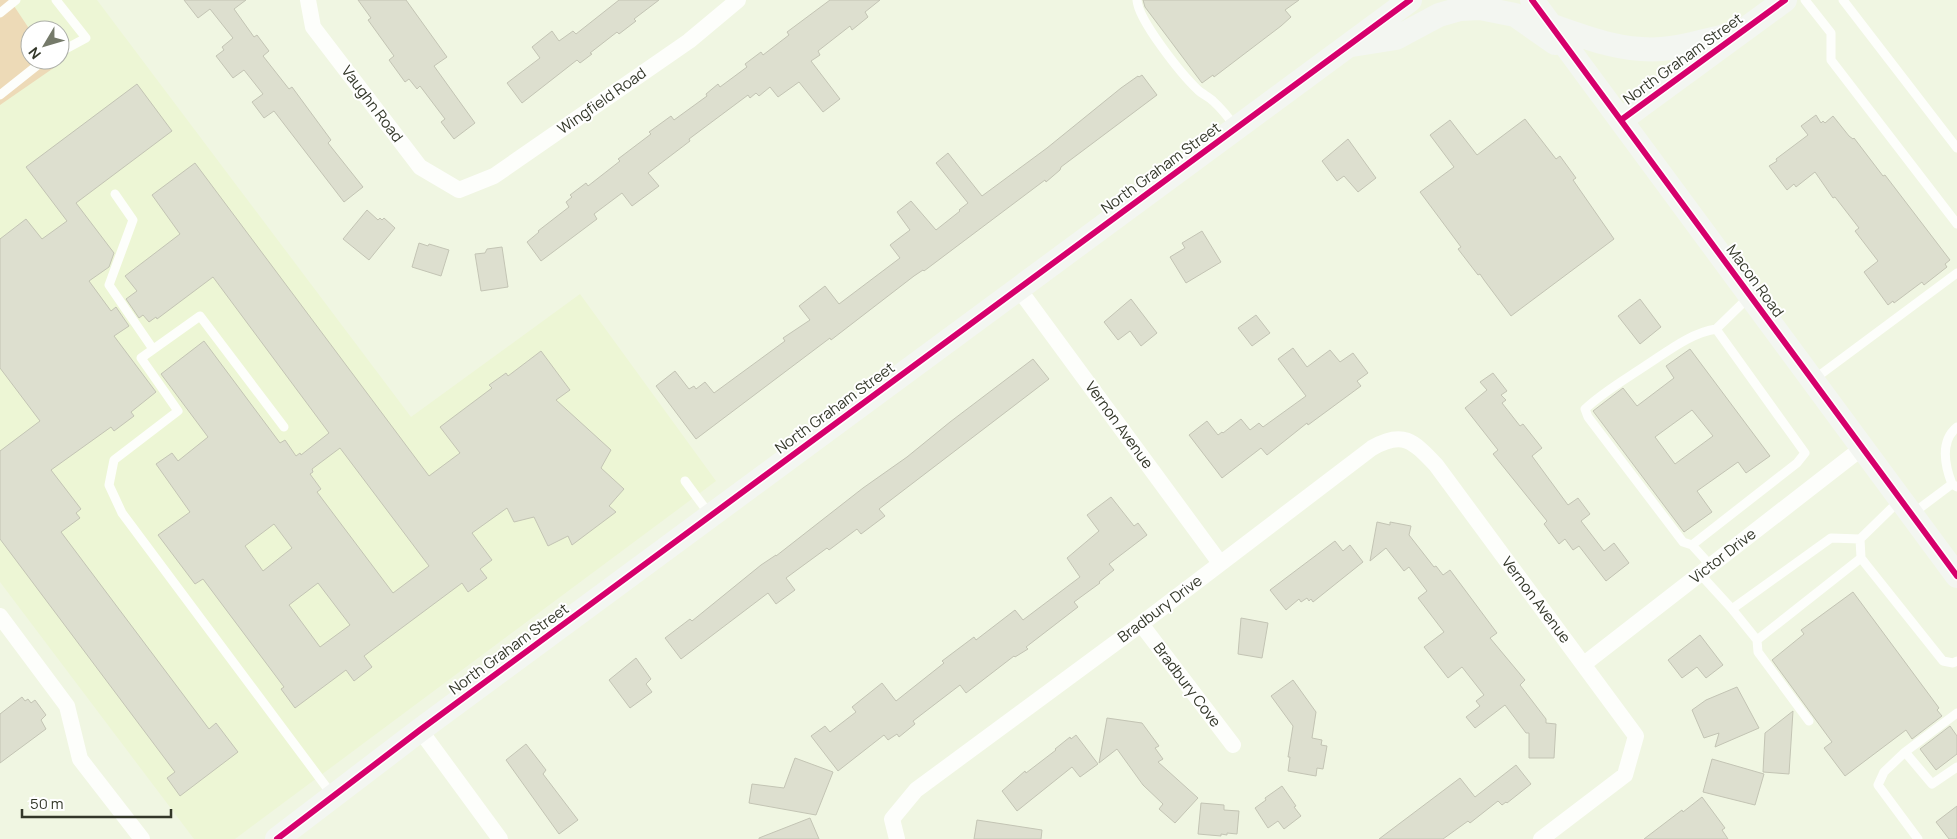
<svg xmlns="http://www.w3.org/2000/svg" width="1957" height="839" font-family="Manrope,sans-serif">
	<rect width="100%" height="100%" fill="#f0f6e2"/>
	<path fill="#edf6d5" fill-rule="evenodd" d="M0,0H97L411,417L580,294L716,481L235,839H194L0,582ZM30,30H60V60H30Z"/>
	<path fill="#eddab7" d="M0,0H10L30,30V60H51L55,67L0,105Z"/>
	<path fill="#dddfcf" stroke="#c3c4b4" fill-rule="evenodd" d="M184,0H246L234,9L254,37L257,35L269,51L263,56L289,89L292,87L331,140L328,143L363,187L344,202L274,111L264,118L252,102L263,94L244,70L233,78L216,56L224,50L222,47L233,38L210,9L198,18Z
		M358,0H406L447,57L434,66L475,123L454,139L441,122L445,119L420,86L417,89L409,79L405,82L389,60L394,56L368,20L371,18Z
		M619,0H659L634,19L636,21L619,34L617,32L590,53L592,54L580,63L577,60L522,103L507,83L540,58L532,47L552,31L559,41L573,31L576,34Z
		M830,0H880L865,12L868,17L852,30L850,26L818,51L820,55L811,61L840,99L823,112L799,82L778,97L770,87L759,96L756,93L750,98L748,95L689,139L690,141L648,173L659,186L632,206L622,193L594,214L597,219L541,261L527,242L539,232L538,231L569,207L566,202L572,197L570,195L586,183L588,186L620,161L618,159L651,134L649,132L671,116L674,120L707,96L706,94L718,84L720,87L747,67L745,64L761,52L763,55L789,35L787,32Z
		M1143,0H1299L1285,10L1291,17L1281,26L1214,77L1213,75L1202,83L1145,7Z
		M1142,75L1157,95L1061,167L1060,170L1046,182L1045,180L924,271L923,270L914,276L831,340L830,338L696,439L656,386L675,371L689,389L694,386L696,389L705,382L714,393L785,341L783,338L810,320L799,306L825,286L839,304L900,258L890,245L910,230L897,212L911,201L936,230L960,211L959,210L968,203L936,163L948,153L982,196L1047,148L1121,88L1138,76L1139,77Z
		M137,84L172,131L76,203L114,253L109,267L89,281L111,311L116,307L129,326L114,336L156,392L131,412L134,416L114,431L111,427L51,470L81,509L76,513L80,518L61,532L209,729L216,723L238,752L180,796L167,778L175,772L0,539V451L40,421L0,368V239L26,219L42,239L67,221L26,167Z
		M1816,115L1821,123L1823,121L1825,123L1833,116L1849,136L1853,139L1854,138L1883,176L1885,175L1950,260L1945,264L1947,267L1924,285L1922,282L1894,303L1893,301L1888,305L1864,272L1878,261L1855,231L1859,228L1835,197L1833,198L1815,172L1796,187L1794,184L1787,190L1769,166L1777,161L1776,159L1808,135L1801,126Z
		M1525,119L1556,159L1560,156L1576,178L1573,180L1614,239L1511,316L1484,280L1480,274L1478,275L1458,249L1461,247L1420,192L1454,167L1430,135L1450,120L1477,155Z
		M1348,139L1376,178L1358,192L1344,176L1337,181L1322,161Z
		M195,163L429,476L460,453L440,427L492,388L489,385L506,373L508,376L541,351L570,390L556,400L611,450L601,468L624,489L609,506L616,512L572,545L568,536L548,546L534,517L514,522L507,508L472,533L492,560L480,569L487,578L468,592L462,583L364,656L372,667L354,681L346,670L295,708L281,689L284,687L203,579L195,584L158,535L190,512L156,464L172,453L178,461L208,437L161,374L204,341L280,443L285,440L296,456L300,453L301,455L329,433L213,277L157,319L156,317L149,322L143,315L139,318L126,299L137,291L125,276L180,234L152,195ZM340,448L429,566L393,593L317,492L321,489L310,474L313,472L312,469ZM274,524L292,548L263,571L245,546ZM318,583L350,625L320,647L289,605Z
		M367,210L378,220L380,218L382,220L384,218L395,228L369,260L343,239Z
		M1202,231L1221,262L1186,283L1170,257L1185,248L1182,243Z
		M419,243L428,246L429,244L449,250L441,276L412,267Z
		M502,247L508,287L481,291L475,254L485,253L487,249Z
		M1131,299L1157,333L1141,346L1130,331L1118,340L1104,322Z
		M1640,299L1661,327L1640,344L1618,316Z
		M1256,315L1270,333L1252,346L1238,328Z
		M1293,348L1307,367L1330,350L1340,362L1353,353L1368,373L1357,381L1361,386L1308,425L1307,423L1267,455L1261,448L1222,478L1189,435L1207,421L1218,435L1222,432L1223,433L1241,419L1250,430L1259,423L1263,427L1306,396L1278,359Z
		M1690,349L1770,456L1746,473L1738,462L1697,491L1712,512L1684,532L1593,411L1623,388L1637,406L1674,378L1666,366ZM1692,410L1713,436L1675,464L1655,437Z
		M1033,359L1049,379L879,509L885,516L861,534L857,529L829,550L827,548L786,578L795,590L776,604L768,593L681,659L665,638L690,619L692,621L761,565L776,555V556L863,488L907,457L950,422Z
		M1493,373L1507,391L1501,395L1506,400L1502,403L1520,426L1523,424L1542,448L1532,456L1568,505L1578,498L1590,514L1581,521L1604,551L1614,543L1629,563L1606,581L1579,546L1573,550L1565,539L1559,544L1544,524L1547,521L1493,454L1498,450L1465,408L1487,390L1480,382Z
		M1111,497L1134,526L1138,523L1147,535L1109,564L1114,570L1099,582L1100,583L1074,602L1078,607L1026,647L1028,649L1015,657L1014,656L966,693L960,685L913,721L915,724L899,737L897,734L888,740L884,735L838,771L811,736L825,726L830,732L856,712L852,707L882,683L896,701L944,663L942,661L974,637L976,640L1015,610L1023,620L1080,577L1067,558L1099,531L1087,515Z
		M1377,522L1390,525V522L1411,526L1409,535L1434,567L1436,566L1443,575L1450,570L1465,590L1497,633L1490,638L1525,680L1520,685L1546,719V723L1556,724L1554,758H1529V733H1526L1505,705L1475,728L1466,717L1480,706L1476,701L1484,695L1462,667L1448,678L1424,647L1444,632L1418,598L1427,591L1409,567L1404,571L1386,548L1370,561Z
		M1335,541L1343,551L1350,545L1363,562L1313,602L1311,599L1309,601L1307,598L1301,602L1299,599L1286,610L1270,590Z
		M1853,592L1939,708L1937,710L1942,716L1912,739L1906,730L1845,776L1824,748L1832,742L1772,660L1804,634L1801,630Z
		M1241,618L1268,623L1262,658L1238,654Z
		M1700,635L1723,665L1706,678L1697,667L1682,678L1668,660Z
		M636,658L651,679L646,684L652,692L630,708L609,680Z
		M1293,680L1316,712L1312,738L1322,740L1321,745L1327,746L1323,769L1317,768L1316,776L1288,771L1290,757H1288L1293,726L1271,696Z
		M1737,687L1759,728L1715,747L1719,733L1704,738L1692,710L1706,700Z
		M22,697L25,701L28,699L31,703L35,700L46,715L41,720L46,729L0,763V714Z
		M1793,711L1789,774L1763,772L1765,733Z
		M1107,718L1142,723L1159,746L1155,748L1163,759L1158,762L1198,798L1175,823L1159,809L1163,804L1143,785L1117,749L1099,763Z
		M1950,726L1957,736V754L1936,770L1920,749Z
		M1076,735L1098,764L1080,777L1072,767L1017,811L1002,791L1025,771L1026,773L1056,750L1055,749L1070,737L1071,739Z
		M526,744L546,770L543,774L578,820L559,834L506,760Z
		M795,758L833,772L816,815L749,803L752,784L784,788Z
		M1712,759L1764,774L1755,805L1703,792Z
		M1516,765L1531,784L1507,803L1506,802L1502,805L1498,801L1470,823L1468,821L1443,839H1379L1460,778L1475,797Z
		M1282,786L1296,806L1294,807L1301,816L1284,829L1278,821L1268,828L1255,808L1266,800L1265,798Z
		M1702,797L1725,828L1722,830L1728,839H1644L1682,810L1683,812Z
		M1201,803L1224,805V810L1239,811L1237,834L1227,833V835L1221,834V836L1198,834Z
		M1957,806V839H1949L1936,822Z
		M810,818L819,839H759V838Z
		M977,820L1042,830L1041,839H974Z"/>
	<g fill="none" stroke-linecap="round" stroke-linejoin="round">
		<path stroke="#fdfefb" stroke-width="9" d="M56,0L86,38L60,52
			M1137,0C1138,20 1182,75 1198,90C1202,94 1209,97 1213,101C1222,109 1229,118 1236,128
			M1805,0L1831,33V60L1957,224
			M1843,0L1957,148
			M0,13L16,0
			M0,95L44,60
			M115,194L133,220L109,285L153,349
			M1813,380L1957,273
			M284,427L200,316L141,358L178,411L114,460L109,485L122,513L333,796
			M685,481L710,515
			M1952,484C1945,466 1939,442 1957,427
			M1912,514L1952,484L1957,487
			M1860,539L1861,558L1868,567L1943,661L1953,663L1957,661
			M1692,545L1683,542L1588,417L1585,409C1603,392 1624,380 1645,366C1667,352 1690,333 1716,329
			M1711,566L1692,545L1797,463L1805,453L1716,329L1750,296
			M1700,574L1732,609L1831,538L1860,539L1900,500
			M1732,609L1757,640L1758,652L1809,721
			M1757,640L1861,558
			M1957,713L1905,752L1932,784L1957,767
			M1905,752L1884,772L1878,785L1918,839"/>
		<path stroke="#fdfefb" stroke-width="16" d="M308,0L313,27L420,167L459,190L494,176L689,41L738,0
			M1018,288L1220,563
			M0,616L67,706L80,759L142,839
			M1141,624L1233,745
			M1584,664L1862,448
			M420,730L500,839
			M897,839L892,819L916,790L1141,624L1372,448C1403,430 1413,441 1436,465L1636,736L1625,775L1541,839"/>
		<path stroke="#f3f6f1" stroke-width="24" d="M1532,0L1957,576
			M1550,25C1587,38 1622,52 1662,49C1686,47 1710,39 1734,34
			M1352,45L1396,38L1439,15L1460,9L1480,8L1515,15L1555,43
			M1621,120L1785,0
			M277,839L420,730L1410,0"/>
		<defs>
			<path id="cycleway" d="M1532,0L1957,576
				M1621,120L1785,0
				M277,839L420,730L1410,0"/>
		</defs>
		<use href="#cycleway" stroke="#fff" stroke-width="9"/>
		<use href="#cycleway" stroke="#d6006c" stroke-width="6"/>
	</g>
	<g text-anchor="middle" stroke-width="4" stroke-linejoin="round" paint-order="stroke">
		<g font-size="15" fill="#333729" stroke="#fff">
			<text transform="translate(1683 59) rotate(-36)" y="5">North Graham Street</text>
			<text transform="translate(602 101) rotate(-35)" y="5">Wingfield Road</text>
			<text transform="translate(372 104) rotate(53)" y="5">Vaughn Road</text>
			<text transform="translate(1161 168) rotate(-36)" y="5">North Graham Street</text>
			<text transform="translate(1755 281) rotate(54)" y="5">Macon Road</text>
			<text transform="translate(835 408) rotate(-36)" y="5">North Graham Street</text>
			<text transform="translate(1119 425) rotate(54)" y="5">Vernon Avenue</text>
			<text transform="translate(1723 556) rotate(-38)" y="5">Victor Drive</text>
			<text transform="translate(1536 600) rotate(53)" y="5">Vernon Avenue</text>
			<text transform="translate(1160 609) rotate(-37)" y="5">Bradbury Drive</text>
			<text transform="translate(509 649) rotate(-36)" y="5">North Graham Street</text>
			<text transform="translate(1187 685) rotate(53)" y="5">Bradbury Cove</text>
		</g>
	</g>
	<g transform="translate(45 45) rotate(232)"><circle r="24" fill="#ffffff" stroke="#adafa9"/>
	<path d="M0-4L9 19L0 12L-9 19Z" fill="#757a6a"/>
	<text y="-8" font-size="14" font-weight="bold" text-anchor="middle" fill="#333729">N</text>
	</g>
	<path d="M22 809v8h149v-8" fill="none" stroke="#333729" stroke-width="2.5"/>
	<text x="30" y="809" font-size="15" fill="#333729" stroke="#ffffff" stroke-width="4" paint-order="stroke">50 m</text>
</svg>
